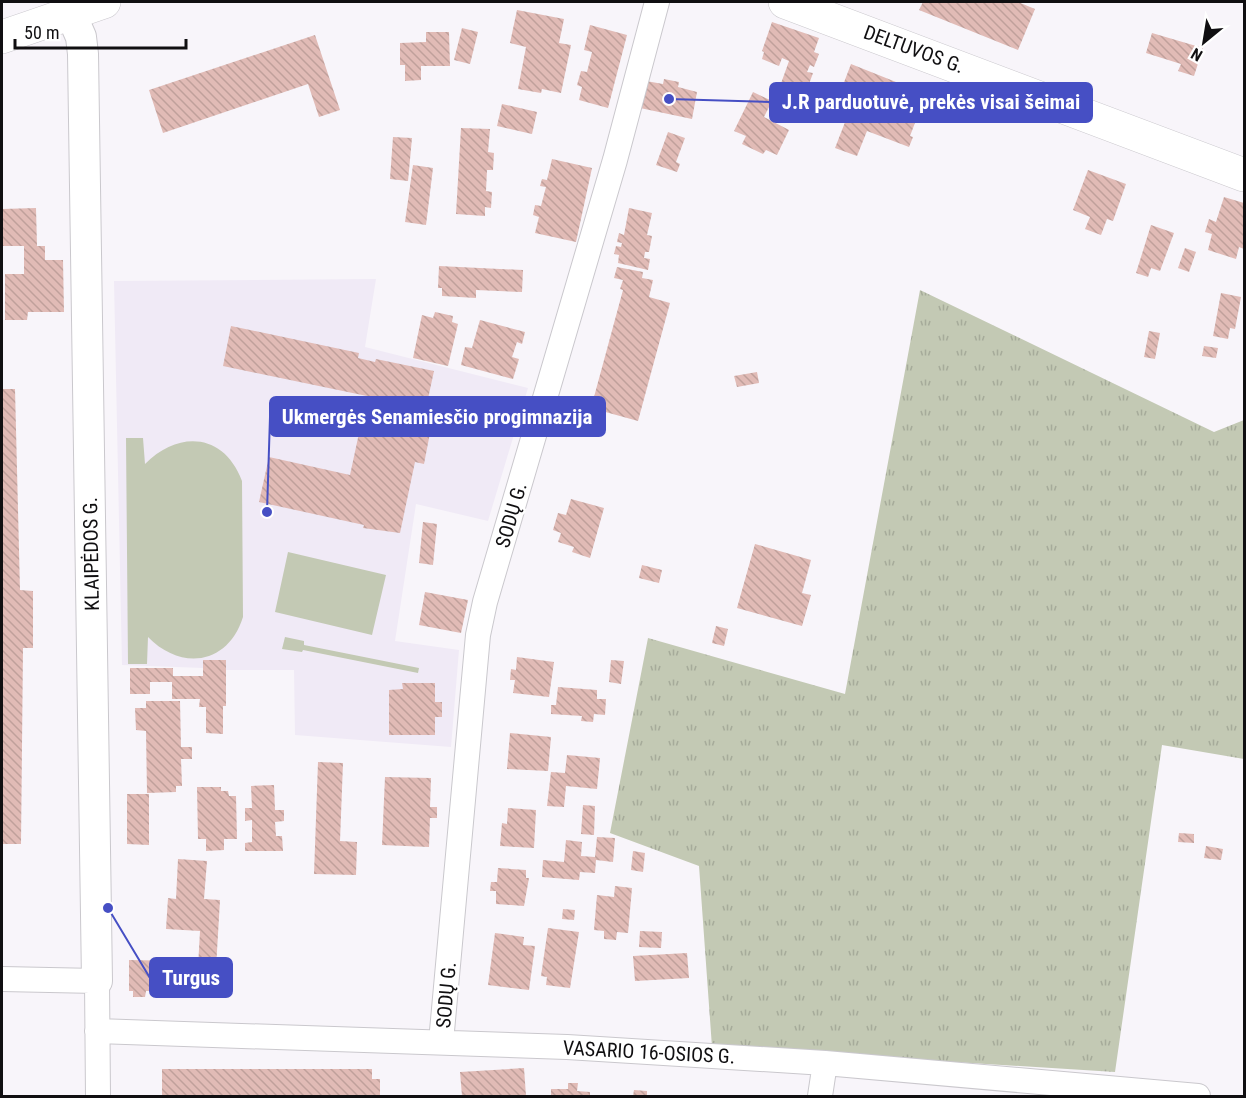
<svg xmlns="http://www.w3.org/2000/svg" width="1246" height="1098" font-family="'Roboto Condensed',sans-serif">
	<defs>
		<pattern id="grass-tufts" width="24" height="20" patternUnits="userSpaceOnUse" patternTransform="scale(1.5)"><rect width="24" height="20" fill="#c3c9b4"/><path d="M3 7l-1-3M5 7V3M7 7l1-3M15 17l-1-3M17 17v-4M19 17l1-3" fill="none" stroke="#a6ab9a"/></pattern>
		<pattern id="building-back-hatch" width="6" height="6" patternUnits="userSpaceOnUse" patternTransform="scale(1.5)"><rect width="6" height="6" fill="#e1bbb6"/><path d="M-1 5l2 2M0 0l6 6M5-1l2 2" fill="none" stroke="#c0a09b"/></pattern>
	</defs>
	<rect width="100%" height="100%" fill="#f8f5fa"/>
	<path fill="#f0eaf6" d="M376,279L365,347L528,388L488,521L416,504L395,641L459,650L451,747L295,735L294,670H226V660H203V668L122,665L114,281Z"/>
	<path fill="url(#grass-tufts)" d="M920,290L1214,432L1244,420V759L1162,745L1115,1072L712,1047L699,866L610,833L648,638L845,694Z"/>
	<path fill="#c3c9b4" d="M126,438H143L145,464C179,430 224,433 242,481L243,617C228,665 181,671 148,637L147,664H128Z
		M288,552L386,575L372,635L275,612Z
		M285,637L304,641V645L419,668L418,673L303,650L302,652L282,649Z"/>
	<path fill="url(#building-back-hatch)" d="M923,2H1018L1035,9L1018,50L919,10Z
		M517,10L564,19L559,43L571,45L561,93L542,89L541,93L518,89L526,47L510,43Z
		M772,22L819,38L814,52L819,54L814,67L810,65L807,72L813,73L804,98L779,89L789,61L782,58L779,66L762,59L764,52L762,51Z
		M590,25L627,35L608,108L579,100L582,87L577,85L581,71L587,72L592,52L584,50Z
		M462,28L478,32L470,64L454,60Z
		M426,32H449L450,66H421V80L405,81V65H400V43L426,42Z
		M1152,33L1203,48L1194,76L1178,71L1181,64L1146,53Z
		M315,35L340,110L319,117L308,84L163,133L149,90Z
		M851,64L926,94L910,136L913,137L909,147L867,131L857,156L835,148L849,112L835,106Z
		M664,79L679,82L678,87L697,92L692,119L640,108L646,81L663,84Z
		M753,92L772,101L764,117L789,130L777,155L766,150L763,154L742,144L746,136L734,131Z
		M502,104L537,112L532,134L497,126Z
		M461,128L490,129L488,152L494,153L493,170H487L486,191L492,192L491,208L485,207V216L456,214Z
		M668,132L685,138L676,162L680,164L677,172L656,165Z
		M393,137L412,138L408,181L390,179Z
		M552,159L592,168L576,242L535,233L539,217L533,215L535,205L541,206L546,187L540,186L542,179L547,180Z
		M413,165L433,168L426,225L405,222Z
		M1088,170L1126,184L1113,221L1107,219L1101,235L1085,229L1090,217L1073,210Z
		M1224,197L1244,203V249L1239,247L1236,259L1208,250L1212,234L1205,232L1209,219L1216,222Z
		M36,208L37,246H45V260H63L64,312H28L27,320H5V274H24V246H2V209Z
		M629,208L652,213L647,235L652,236L649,252H645L644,258L650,259L648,270L618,263L619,255L614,254L616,246L621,247L622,243L617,242L619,233L624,235Z
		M1151,225L1174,233L1160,271L1151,268L1148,277L1136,273Z
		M1185,248L1196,252L1189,272L1178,268Z
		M439,266L523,270L522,292L476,290V298L442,296V288H438Z
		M617,267L643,272L642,278L653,280L649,297L670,303L638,421L591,408L623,290L620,289L623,280L614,278Z
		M1221,293L1241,297L1235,329L1230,328L1228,339L1213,336Z
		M435,312L453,316L452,322L458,324L448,366L413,358L422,315L433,318Z
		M480,320L525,332L522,344L517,342L512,357L519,359L513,379L461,365L465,347L472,348Z
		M231,326L359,353L358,358L375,362L376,359L434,371L421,431L430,433L424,464L415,462L400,533L363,528L364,525L259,502L269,457L350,475L367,396L223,366Z
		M1149,331L1160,333L1155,359L1144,357Z
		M1204,346L1218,348L1216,358L1202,356Z
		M757,372L759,383L737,387L734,376Z
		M2,389H15L20,590L33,591V648H23L21,844H2Z
		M571,499L604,508L590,558L572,552L574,547L558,542L561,533L553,530L558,513L566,515Z
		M423,522L437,524L433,565L419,563Z
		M755,544L811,560L802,593L811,595L802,626L737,608Z
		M642,565L662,570L659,583L639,578Z
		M425,592L468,600L461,633L419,625Z
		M716,626L728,629L724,646L712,643Z
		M517,657L554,662L549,697L513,693L515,680H510L511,669L516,670Z
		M203,660H226V706H223V734L206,733V707H199L200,699H172V682H150V694H130V668H173V676H203Z
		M611,660L624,661L621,684L609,682Z
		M402,683H435V702H442V717H435V735H389V690L403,689Z
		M558,687L597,690V699H606L605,715L594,714L593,722L581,721L582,716L551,714V705H556Z
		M146,701H180L181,747H192V759H181L182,786H176V792L147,793L146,731L136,730L135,708H146Z
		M510,733L551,737L548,771L507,769Z
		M567,755L600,758L597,789L566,786L564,807L547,806L551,772L565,773Z
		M318,762L343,763L340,841L357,842L356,875L314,874Z
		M385,777L431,778L430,807H437V818H430L429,847L382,845Z
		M274,785L275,810H284V821L275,822L276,836H282L283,851H245V843L252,842V820L245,821V808H252L251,786Z
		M197,787H221V791H228L229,796H236L237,839H224V850L206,851V839H198Z
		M127,794H149V845L127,844Z
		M583,805L595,806L594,835L581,834Z
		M508,808L536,810L534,848L500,846L502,823L507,824Z
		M1179,833L1194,834V843L1178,842Z
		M597,837L615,838L613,862L596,860L595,873L580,872L579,880L542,877L543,860L564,862L566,840L582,842L581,856L595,857Z
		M1206,846L1223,849L1221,860L1204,858Z
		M633,851L645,853L643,872L631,870Z
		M178,859L207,861L204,899L220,900L216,968L198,967L200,931L166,929L168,898L176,899Z
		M498,868L526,870V878H529L524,906L496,904V891H490L491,882H497Z
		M615,886L632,888L628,933L617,932L616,940L604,939V931L594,930L597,895L614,897Z
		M563,909L575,910L574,920L562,919Z
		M548,928L579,932L570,988L546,985L547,977L541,976Z
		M640,931L662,932L661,948L639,947Z
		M495,933L524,937L523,945L535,946L529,990L488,985Z
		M687,953L689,978L635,981L633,956Z
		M129,960L186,961V991H177V998L163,997V991H146L145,997H133V991H129Z
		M524,1068L526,1096H462L460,1072Z
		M162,1069H372V1079H380V1096H162Z
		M568,1083H578L577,1091L590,1092V1096H551V1089H568Z
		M634,1090L647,1091V1096H633Z"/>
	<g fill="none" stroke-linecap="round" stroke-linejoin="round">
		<defs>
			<path id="minor" d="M2,979L97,981L98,1096
				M97,1031L567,1047L825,1063L1198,1096
				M441,1042L478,635L485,602L615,160L657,2
				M820,1096L825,1063"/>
			<path id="tertiary" d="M71,14L81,37L83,54L97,981"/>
			<path id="primary" d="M785,2L1244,175
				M2,37L104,2"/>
		</defs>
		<use href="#minor" stroke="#cac8cd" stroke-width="26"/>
		<use href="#tertiary" stroke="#cac8cd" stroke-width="32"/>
		<use href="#primary" stroke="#cac8cd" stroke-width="34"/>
		<use href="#minor" stroke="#fff" stroke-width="24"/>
		<use href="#tertiary" stroke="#fff" stroke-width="30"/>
		<use href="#primary" stroke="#fff" stroke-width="33"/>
	</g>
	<g text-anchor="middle" stroke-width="5" stroke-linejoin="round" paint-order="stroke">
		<g font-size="20" fill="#100f11" stroke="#fff">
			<text transform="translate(914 49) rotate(20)" y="7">DELTUVOS G.</text>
			<text transform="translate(511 515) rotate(-74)" y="7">SODŲ G.</text>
			<text transform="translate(91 554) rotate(-91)" y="7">KLAIPĖDOS G.</text>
			<text transform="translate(446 995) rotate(-85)" y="7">SODŲ G.</text>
			<text transform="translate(649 1052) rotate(3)" y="7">VASARIO 16-OSIOS G.</text>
		</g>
	</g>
	<path fill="none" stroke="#464fc4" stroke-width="2" d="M669 99L770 102M267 512L270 417M108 908L150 978"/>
	<g fill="#464fc4" stroke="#fff" stroke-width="2">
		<circle cx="669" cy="99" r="6"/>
		<circle cx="267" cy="512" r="6"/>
		<circle cx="108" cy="908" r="6"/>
	</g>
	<g fill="#464fc4" stroke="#464fc4" stroke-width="2">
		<rect x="770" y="83" width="322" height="39" rx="6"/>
		<rect x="270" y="397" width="335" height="39" rx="6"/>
		<rect x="150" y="958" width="82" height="39" rx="6"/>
	</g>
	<g font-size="21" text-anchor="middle" font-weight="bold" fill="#fff">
		<text x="931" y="109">J.R parduotuvė, prekės visai šeimai</text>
		<text x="437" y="424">Ukmergės Senamiesčio progimnazija</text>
		<text x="191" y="985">Turgus</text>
	</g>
	<rect width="1246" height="1098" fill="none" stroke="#100f11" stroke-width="6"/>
	<g transform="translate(1204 42) rotate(210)" stroke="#ffffff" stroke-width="4.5" paint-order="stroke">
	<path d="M0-4.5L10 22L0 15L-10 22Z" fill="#100f11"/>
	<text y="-9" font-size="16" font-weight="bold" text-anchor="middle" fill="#100f11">N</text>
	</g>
	<path d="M15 39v9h171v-9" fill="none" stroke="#100f11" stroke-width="3"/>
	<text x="24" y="39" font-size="18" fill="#100f11" stroke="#ffffff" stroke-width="4.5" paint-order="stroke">50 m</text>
</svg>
